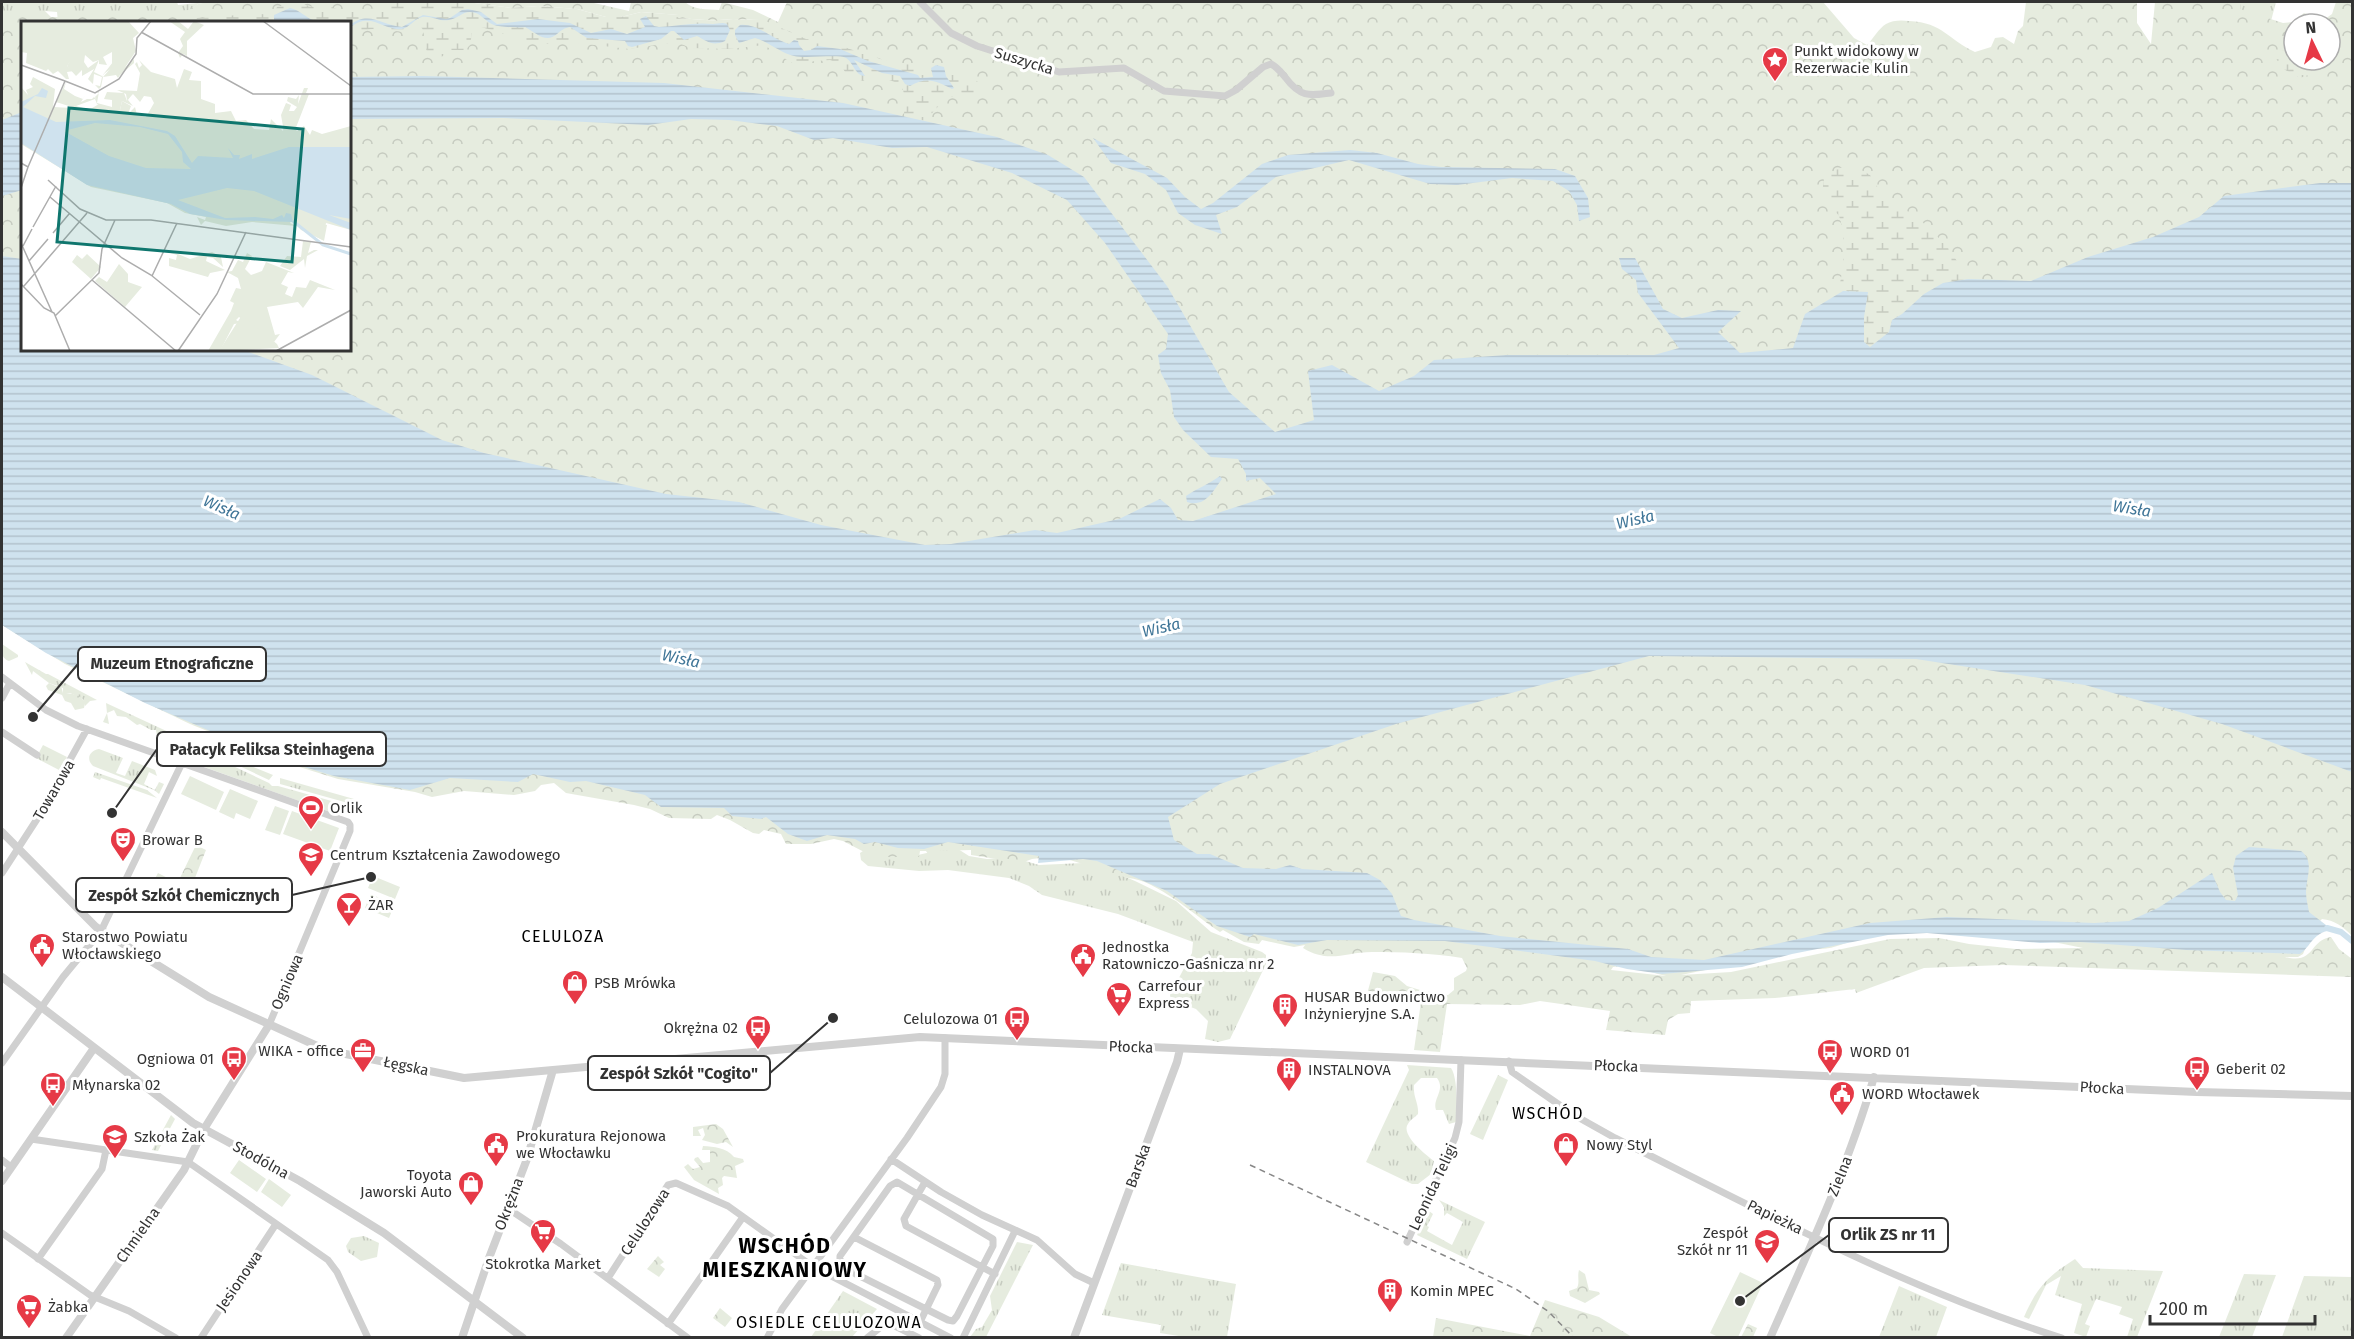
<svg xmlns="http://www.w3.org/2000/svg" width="2354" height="1339" font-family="'Fira Sans',sans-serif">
	<defs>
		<pattern id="grass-tufts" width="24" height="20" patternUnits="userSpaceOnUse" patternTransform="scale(1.5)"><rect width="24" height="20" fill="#e6ecdf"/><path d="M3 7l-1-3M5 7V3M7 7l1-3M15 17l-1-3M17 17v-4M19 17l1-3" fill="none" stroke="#c6cbc0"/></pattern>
		<pattern id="forest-crowns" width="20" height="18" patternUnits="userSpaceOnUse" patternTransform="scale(1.5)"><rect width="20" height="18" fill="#e6ecdf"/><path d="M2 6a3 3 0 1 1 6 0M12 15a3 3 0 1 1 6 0" fill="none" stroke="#c6cbc0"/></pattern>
		<pattern id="wetland-marsh" width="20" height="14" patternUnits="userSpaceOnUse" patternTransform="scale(1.5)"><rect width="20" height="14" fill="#e6ecdf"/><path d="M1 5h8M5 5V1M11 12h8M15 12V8" fill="none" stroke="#c6cbc0"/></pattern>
		<pattern id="water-rules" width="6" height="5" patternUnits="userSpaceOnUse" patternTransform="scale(1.5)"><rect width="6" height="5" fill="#cfe2ee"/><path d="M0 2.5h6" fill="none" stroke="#b2c2cd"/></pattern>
	</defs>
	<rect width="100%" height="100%" fill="#fff"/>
	<path fill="url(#grass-tufts)" d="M2,2H177L178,5L207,2L198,4L183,16L58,22L57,12L45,11L51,17L22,22L2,120Z
		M2237,2H2276L2271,21L2238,11Z
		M2,644L18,655V657L9,661C1,658 1,651 2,644Z
		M25,662L46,674H48L97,700L90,701L85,706L83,699L70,693H63V688L49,683L33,671L32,675Z
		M106,703L188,741V742L157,736L156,730H151L140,724L137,725L126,717L117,716L114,710L107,713L109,724L103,722L107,713Z
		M43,745L67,757L59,770L36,758Z
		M199,745L273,775L269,780L197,746Z
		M99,749L123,758L116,773L125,776L132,761L155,770L157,776L149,772L144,784L155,790L159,782L164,784L159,794L154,790L93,766C86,759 89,751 99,749Z
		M197,750H199L269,783L272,786H278L346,805L350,812L344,813L341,816L193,763L194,758L207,755L200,753L193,757Z
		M95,772L147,790L157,798L101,778L100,780L93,777Z
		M280,778L354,799L348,803L280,784Z
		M948,848L958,849L969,856L987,859L1012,857L1039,865L1083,863L1111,871L1135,881L1176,901L1211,932L1262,952L1266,955V964L1230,1039L1218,1042L1205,1039L1208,1021L1196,1009L1171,1000L1170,995L1192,953L1193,942L1118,914L1042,895L1029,886L1009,878L948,870L919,871L868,866L861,860L860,853L866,849L918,855Z
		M1407,1065L1451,1068C1458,1078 1457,1109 1456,1122L1449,1124L1443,1110H1436C1432,1099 1446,1090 1437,1078H1421L1414,1085C1413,1098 1419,1103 1418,1114C1415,1117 1410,1120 1408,1124C1400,1135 1427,1156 1434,1161L1431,1174L1418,1184H1412L1366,1162L1409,1070Z
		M1498,1075L1508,1080L1483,1140L1470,1134Z
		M171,1115L175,1119L158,1151L152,1150Z
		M1439,1200L1485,1222L1467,1259L1417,1235L1429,1211L1433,1214L1427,1226L1429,1227L1427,1231L1452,1245L1463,1222L1447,1213L1444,1216V1207Z
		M364,1236L379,1243L377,1257L361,1261L348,1252L346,1246L351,1238Z
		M1017,1242L1033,1245L986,1337H970L976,1329L982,1327L992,1310L990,1296Z
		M2075,1259L2083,1268L2163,1271L2137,1337H2127L2133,1319L2119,1314L2122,1307L2096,1299L2085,1324L2090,1326L2086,1337L2074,1333L2082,1304L2055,1295L2061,1276L2046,1285L2029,1319L2024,1317C2037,1287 2048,1276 2075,1259Z
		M1121,1263L1236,1284L1227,1337H1185L1160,1333L1161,1325L1102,1315Z
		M2244,1274L2276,1275L2252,1337H2219Z
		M2304,1276L2352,1277V1337H2282Z
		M1899,1286L1947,1307L1936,1337H1879Z
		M843,1291L877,1309L852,1337H811Z"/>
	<path fill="url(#forest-crowns)" fill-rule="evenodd" d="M207,2H400L637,30L761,19L733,20L720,19L719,21L678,18V15L641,12L621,17H606L577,9L538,6L511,8L467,2H594V3L629,11L631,2H685C693,10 707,9 719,10L722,2L753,10L778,22L787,2H1823L1854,38L1867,45C1873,39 1879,28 1886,24C1892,20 1902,20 1909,21C1944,23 1947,39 1975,52L1991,47L1995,38L2003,37L2014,44L2018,31L2023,26L2026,2H2137V23L2151,44L2155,2H2240V9L2283,23L2292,22L2304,13L2325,19L2332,14L2336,2H2352V936C2344,927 2334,920 2322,919L2314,927L2303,954L2298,957H2285C2315,965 2309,940 2331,937L2339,949L2352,959V977L2003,965L1924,968L1856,993L1855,989L1775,998L1691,1001L1690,1013L1678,1014L1668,1020L1665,1035L1606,1030L1610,1011L1540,1001L1520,1005L1447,1004L1440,1052L1414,1050L1421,1002L1366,998L1373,972L1395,976L1407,986L1420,990L1448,995L1454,990V978L1466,971L1467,968L1462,958C1432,953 1401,952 1372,952C1345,952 1329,964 1303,948L1305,945L1294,947L1262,940L1259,944L1244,942L1223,930L1220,932C1195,916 1157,880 1128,878L1057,856L1032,859L1024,862L1003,858V860L971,855V850L937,851L935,856L930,857L926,851H920L919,857H888L868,854L843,841L834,839L811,844H786L781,834L764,830L759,834L753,833L730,820L717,815L711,819L669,818L650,809L634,805L566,793L554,783L541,785L535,791L514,795L464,791L432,797L415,792L338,779L290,764L190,724L65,664L2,625V14H39L46,17H116L189,10L198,4ZM22,22H350V350H22ZM2294,24H2330V60H2294ZM1947,930L2039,939L2083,948L2016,949L1969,944L1939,938L1890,939L1731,972L1681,975L1812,948C1831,952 1844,942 1862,938C1886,932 1921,932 1947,930ZM1620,966C1636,967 1650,972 1666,976L1611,970L1613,967Z
		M49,683L56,686H61L63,693C71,693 82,695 85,703L84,708L75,710L71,703L65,701L62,695L48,690L46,686Z
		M196,845L206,850L191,888L178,882Z
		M716,1124L723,1129L733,1147L726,1142L717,1144L702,1140L705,1135L703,1128L698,1130L701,1136H693V1127Z
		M703,1146C714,1147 726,1147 734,1157L743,1159L744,1162L735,1166L737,1178L724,1176L722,1178L723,1185L718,1188L719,1194L694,1180L684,1167L688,1164L693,1169L700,1167L694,1160L695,1158L698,1157L703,1163L710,1162V1150H702Z
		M658,1256L664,1262L660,1265L665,1269L659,1277L647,1269Z
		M1579,1270L1585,1274L1589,1290L1599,1292L1600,1294L1585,1303L1570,1296L1569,1291L1577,1288C1580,1282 1577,1276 1579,1270Z
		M1545,1300L1599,1317L1632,1337H1433L1436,1318L1530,1336Z
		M720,1308L732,1318L725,1327L713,1318Z
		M1748,1324L1757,1328L1753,1337H1741Z"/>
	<path fill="url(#wetland-marsh)" d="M294,2L313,7H331L343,11L378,8L400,2H467L511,8L538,6L577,9L606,17H621L641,12L679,15L678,18L719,21V19L733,20L761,19L806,39L822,40L893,63H915L931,68L936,65C955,69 970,74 984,87V91C976,96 970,93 960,94C946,96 934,110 926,121L904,116C906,82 904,84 872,75L863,81L847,75L840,64L830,60L792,63L764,45L729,49L691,48L676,42L629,49L569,42L546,44L525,40L481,27L472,33L470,45L465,50H447L443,56L434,60C422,51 427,40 422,28L406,32L372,29L350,33V22H194L197,18C205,17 214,19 222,17C238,14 256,13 274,15L277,7Z
		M2290,50L2294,52V60H2305L2312,63L2311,74L2300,78L2280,67L2274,53L2278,51Z
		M1856,167L1870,175L1884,198L1917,217L1935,234L1950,250L1968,279C1951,282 1936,284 1922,295C1912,303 1904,313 1893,320L1889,332L1870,347L1864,342V317L1867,292L1843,291L1839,287C1844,270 1846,234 1839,216C1836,211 1832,210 1829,206C1822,198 1822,188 1824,179L1837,168Z"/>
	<path fill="#e6ecdf" d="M190,776L224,792L216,810L181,794Z
		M230,789L258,801L250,819L236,813L234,819L219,812Z
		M275,806L289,811L280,835L265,830Z
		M292,811L339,828L330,851L283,834Z
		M158,873L187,888L179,903L150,888Z
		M373,876L400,887L395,899L368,888Z
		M370,894L395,904L389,918L365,908Z
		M239,1160L266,1179L257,1192L230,1173Z
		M269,1179L291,1195L282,1207L261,1192Z
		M1740,1272L1763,1283L1738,1337H1718L1710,1333Z"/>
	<path fill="url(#water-rules)" d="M290,8C300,10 308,19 313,20C320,21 322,19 328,22H274V15Z
		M468,9L481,12L497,24L538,19L570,23L591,33L611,29L627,34L645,27L640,19L646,16L654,26L659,27C677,26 695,22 713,24C718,24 722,22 727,24L730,30L725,41C712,47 707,41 697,36L684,40L674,31H671L661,39L632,47L628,46L625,41L587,38L570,27C564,28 562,30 557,34C546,44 536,33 525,27C522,28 498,27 494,25C485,22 481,12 470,12C462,12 457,19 449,20C440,22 431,15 422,17C414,19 409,28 402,29C384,32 371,10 350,28V25C369,10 383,26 402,27L423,15L446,19L450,18L462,10Z
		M740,25C757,23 772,39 789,44L794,40L798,41L799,45L804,51L811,50L817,46L840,49L868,61L918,75L920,78L933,77L931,68L936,65L944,67L946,76L954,88L952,89C937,81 927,76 910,86L905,84L900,76L882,73L854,60L865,76C855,76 854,63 846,58C838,54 806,59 794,56C780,53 769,42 755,38L739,43L735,35V30Z
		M423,76L664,83L843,103L997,137L1048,155L1084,177L1167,286L1229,392L1275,432L1314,420L1308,371L1332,365L1379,391L1414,376L1434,360L1507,355H1654L1679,348L1638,293L1636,280L1622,269L1619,258H1635L1663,309L1682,318L1718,310L1741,311L1718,332L1740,353L1793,348L1805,314L1843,291L1868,292L1864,317V342L1870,347L1889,332L1892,320L1902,314L1924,294L1943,283L1968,279L2031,281L2088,257L2153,237L2199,217L2224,196L2320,183H2352V772L2222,724L2085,685L1916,659L1649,656L1396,724L1220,784L1168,817L1174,840L1197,854H1210L1243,868L1276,869L1290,865L1302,869L1367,873L1380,880L1392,894L1401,916L1414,920L1500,936L1628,949L1651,957L1704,960L1870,923L1947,917L2094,923L2129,921L2158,908L2212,873L2220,892L2226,900L2235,901L2238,895L2233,868L2236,856L2249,847L2301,851C2315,862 2306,877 2306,892C2306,899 2308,906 2309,912L2326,925L2327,931C2312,935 2311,946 2300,954L2186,950L2080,942L2040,943L1927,933L1888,935L1792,954L1742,967L1662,974L1627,969L1595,961L1445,941L1327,940L1298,945L1254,934L1250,937L1217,926L1167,891L1097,861L1083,859L1038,863L1039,856L948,842L924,849L898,848L875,842L864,844L855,839L827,835L807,841L788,834L766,817L761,819L732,816L724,808L661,807L645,795L586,781L570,782L533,774L518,782L450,778L410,790L334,776L268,756L145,703L46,653L2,625V256L22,259V350H243L312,375L442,440L484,453L666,494L739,502L821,525L925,545L951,544L1035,530L1057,533L1119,519L1160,499L1171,508L1178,520L1193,521L1276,494L1260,478L1246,481V474L1238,459L1211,457L1183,430L1174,417L1170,390L1161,373L1158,355L1166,349L1168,334L1105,243L1067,200L1012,173L927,147L892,148L833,138L814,140L777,126L729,120L691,119L648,125L503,118L350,119V77Z
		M22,112V190L2,196V120Z
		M1093,138L1167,178L1185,197L1201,209L1213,203L1262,164L1288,155L1350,150L1377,153L1418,164L1441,167L1555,169L1575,176L1588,198L1590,217L1579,221L1577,205L1569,191L1553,181L1512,178L1457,185L1430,184L1349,160L1276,177L1237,207L1216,215L1222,234L1195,225L1178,213L1166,190L1145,174L1111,163Z
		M1220,476L1222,479C1213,491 1205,508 1187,502L1186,496C1196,489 1209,484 1220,476Z"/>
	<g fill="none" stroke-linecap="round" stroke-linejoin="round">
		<path stroke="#cfe2ee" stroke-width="6" d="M2327,928L2341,932L2352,941"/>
		<path stroke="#d0d0d0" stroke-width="7" d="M920,2L951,33L977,46L1059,72L1124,68L1164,91L1225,96L1236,90L1263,67L1271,64C1277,67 1280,71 1285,77C1300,97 1308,96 1331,93
			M2,677L46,710L78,726L348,822L350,825V831L269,1025
			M2,698L10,683
			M2,732L37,755
			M2,873L39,816L87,729
			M1509,1061L1512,1072L1522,1079L1574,1115L1615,1138C1761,1211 1905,1289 2062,1338
			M2,1063L63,977L101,931L182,763
			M31,1139L188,1162L328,1260L337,1272L368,1338
			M891,1159L941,1192L982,1215L1037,1240L1075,1274L1094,1283
			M2,1160L11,1167
			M897,1182L993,1239V1246L957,1316L953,1321L948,1320L844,1268L840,1264V1256L890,1186Z
			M925,1182L904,1219L906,1226L995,1274
			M507,1208L561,1244L688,1338
			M2,1233L90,1295L129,1311L176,1338
			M854,1237L937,1280L938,1285L920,1322
			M1407,1242L1455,1138L1459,1122L1461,1060
			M38,1259L102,1169L106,1150
			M608,1278L668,1185L676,1183L728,1206L812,1266L951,1338
			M668,1324L743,1217
			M201,1338L276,1224
			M767,1338L782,1309L907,1138L941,1087L945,1074V1038
			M867,1338L887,1322L919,1338
			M963,1338L1015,1231"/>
		<path stroke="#d0d0d0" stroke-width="8" d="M2,832L96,927L209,997L326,1050L464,1078L920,1037L2197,1092L2352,1096
			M2,977L193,1123L300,1181L384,1233L523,1338
			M2,1181L94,1048
			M66,1338L184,1170L204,1129L269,1025
			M462,1338L489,1258L527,1159L553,1070
			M1074,1338L1177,1062L1180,1049
			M1770,1338C1808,1252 1848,1167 1874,1077"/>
		<path stroke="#888" stroke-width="1.5" stroke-dasharray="6 4.5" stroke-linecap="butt" d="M1250,1165L1516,1289L1549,1312L1574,1338"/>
	</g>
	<defs>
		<symbol id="sight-pin" viewBox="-11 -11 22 30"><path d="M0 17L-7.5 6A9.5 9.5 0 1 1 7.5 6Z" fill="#e63946" stroke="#fff"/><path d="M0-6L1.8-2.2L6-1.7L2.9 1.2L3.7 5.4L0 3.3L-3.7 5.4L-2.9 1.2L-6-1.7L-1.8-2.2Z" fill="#fff"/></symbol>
		<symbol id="stadium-pin" viewBox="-11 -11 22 30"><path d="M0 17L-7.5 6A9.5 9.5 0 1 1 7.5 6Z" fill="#e63946" stroke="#fff"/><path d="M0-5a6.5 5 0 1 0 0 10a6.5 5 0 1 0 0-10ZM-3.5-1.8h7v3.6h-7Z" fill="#fff"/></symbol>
		<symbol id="theatre-pin" viewBox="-11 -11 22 30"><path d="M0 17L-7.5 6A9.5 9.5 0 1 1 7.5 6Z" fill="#e63946" stroke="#fff"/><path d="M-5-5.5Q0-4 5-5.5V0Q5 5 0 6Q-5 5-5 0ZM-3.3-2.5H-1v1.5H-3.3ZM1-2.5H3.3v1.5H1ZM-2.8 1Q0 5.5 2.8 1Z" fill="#fff"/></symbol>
		<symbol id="school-pin" viewBox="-11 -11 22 30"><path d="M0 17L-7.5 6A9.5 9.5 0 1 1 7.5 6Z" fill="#e63946" stroke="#fff"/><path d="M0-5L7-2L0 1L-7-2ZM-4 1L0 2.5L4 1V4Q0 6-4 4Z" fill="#fff"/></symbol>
		<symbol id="bar-pin" viewBox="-11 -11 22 30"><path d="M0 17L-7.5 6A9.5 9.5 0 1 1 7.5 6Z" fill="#e63946" stroke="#fff"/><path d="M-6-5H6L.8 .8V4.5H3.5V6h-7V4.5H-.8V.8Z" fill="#fff"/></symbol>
		<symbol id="civic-pin" viewBox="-11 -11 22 30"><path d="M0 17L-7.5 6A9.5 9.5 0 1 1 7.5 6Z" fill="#e63946" stroke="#fff"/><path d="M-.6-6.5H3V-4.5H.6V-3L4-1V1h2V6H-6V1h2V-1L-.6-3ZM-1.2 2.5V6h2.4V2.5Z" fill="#fff"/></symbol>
		<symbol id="shop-pin" viewBox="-11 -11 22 30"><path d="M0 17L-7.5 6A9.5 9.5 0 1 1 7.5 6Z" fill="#e63946" stroke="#fff"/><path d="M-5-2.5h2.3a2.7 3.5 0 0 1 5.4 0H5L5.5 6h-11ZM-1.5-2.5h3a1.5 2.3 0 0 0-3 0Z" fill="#fff"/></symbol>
		<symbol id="supermarket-pin" viewBox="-11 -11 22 30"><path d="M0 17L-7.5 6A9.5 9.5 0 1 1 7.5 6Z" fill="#e63946" stroke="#fff"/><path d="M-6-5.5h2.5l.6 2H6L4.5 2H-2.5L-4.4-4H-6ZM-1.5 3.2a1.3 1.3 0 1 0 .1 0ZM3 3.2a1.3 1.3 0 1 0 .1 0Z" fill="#fff"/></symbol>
		<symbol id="building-pin" viewBox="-11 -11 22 30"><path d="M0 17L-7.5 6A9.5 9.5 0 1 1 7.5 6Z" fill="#e63946" stroke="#fff"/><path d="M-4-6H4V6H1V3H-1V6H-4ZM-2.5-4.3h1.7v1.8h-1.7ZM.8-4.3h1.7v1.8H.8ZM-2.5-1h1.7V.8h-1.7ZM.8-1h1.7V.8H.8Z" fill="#fff"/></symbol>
		<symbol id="bus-pin" viewBox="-11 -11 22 30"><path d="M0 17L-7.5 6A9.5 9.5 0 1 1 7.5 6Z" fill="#e63946" stroke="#fff"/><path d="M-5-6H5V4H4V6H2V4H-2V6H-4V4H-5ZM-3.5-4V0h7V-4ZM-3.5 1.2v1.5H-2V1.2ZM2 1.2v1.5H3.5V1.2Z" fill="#fff"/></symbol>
		<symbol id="office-pin" viewBox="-11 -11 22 30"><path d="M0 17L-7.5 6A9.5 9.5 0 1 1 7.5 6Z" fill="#e63946" stroke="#fff"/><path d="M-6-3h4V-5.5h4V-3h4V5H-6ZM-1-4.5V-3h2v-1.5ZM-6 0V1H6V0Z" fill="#fff"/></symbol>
	</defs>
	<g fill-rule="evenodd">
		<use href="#sight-pin" x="1760" y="45" width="30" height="40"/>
		<use href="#stadium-pin" x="296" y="793" width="30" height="40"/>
		<use href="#theatre-pin" x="108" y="825" width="30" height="40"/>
		<use href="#school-pin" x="296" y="840" width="30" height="40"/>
		<use href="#bar-pin" x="334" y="890" width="30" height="40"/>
		<use href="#civic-pin" x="27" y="931" width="30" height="40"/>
		<use href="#civic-pin" x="1068" y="941" width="30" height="40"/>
		<use href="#shop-pin" x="560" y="968" width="30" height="40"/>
		<use href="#supermarket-pin" x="1104" y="980" width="30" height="40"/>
		<use href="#building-pin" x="1270" y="991" width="30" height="40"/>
		<use href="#bus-pin" x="1002" y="1004" width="30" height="40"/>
		<use href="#bus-pin" x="743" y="1013" width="30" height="40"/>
		<use href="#office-pin" x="348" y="1036" width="30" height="40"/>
		<use href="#bus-pin" x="1815" y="1037" width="30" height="40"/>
		<use href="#bus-pin" x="219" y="1044" width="30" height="40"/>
		<use href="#bus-pin" x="2182" y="1054" width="30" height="40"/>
		<use href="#building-pin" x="1274" y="1055" width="30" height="40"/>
		<use href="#bus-pin" x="38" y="1070" width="30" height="40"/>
		<use href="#civic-pin" x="1827" y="1079" width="30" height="40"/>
		<use href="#school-pin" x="100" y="1122" width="30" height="40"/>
		<use href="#civic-pin" x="481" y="1130" width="30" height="40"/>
		<use href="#shop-pin" x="1551" y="1130" width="30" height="40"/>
		<use href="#shop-pin" x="456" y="1169" width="30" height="40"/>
		<use href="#supermarket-pin" x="528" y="1217" width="30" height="40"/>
		<use href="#school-pin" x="1752" y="1227" width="30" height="40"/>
		<use href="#building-pin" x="1375" y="1276" width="30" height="40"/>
		<use href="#supermarket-pin" x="14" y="1292" width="30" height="40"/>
	</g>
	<g text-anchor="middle" stroke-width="6" stroke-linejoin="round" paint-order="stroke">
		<g font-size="15" fill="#333" stroke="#fff" text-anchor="start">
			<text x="1794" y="56">Punkt widokowy w<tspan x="1794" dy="17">Rezerwacie Kulin</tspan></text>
			<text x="330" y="813">Orlik</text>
			<text x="142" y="845">Browar B</text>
			<text x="330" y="860">Centrum Kształcenia Zawodowego</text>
			<text x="368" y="910">ŻAR</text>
			<text x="62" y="942">Starostwo Powiatu<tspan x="62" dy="17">Włocławskiego</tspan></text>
			<text x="1102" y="952">Jednostka<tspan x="1102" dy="17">Ratowniczo-Gaśnicza nr 2</tspan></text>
			<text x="594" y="988">PSB Mrówka</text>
			<text x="1138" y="991">Carrefour<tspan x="1138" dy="17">Express</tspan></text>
			<text x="1304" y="1002">HUSAR Budownictwo<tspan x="1304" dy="17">Inżynieryjne S.A.</tspan></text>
			<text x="998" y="1024" text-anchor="end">Celulozowa 01</text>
			<text x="738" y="1033" text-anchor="end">Okrężna 02</text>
			<text x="344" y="1056" text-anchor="end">WIKA - office</text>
			<text x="1850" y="1057">WORD 01</text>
			<text x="214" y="1064" text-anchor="end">Ogniowa 01</text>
			<text x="2216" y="1074">Geberit 02</text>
			<text x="1308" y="1075">INSTALNOVA</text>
			<text x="72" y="1090">Młynarska 02</text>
			<text x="1862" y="1099">WORD Włocławek</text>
			<text x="516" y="1141">Prokuratura Rejonowa<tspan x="516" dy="17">we Włocławku</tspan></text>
			<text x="134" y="1142">Szkoła Żak</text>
			<text x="1586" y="1150">Nowy Styl</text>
			<text x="452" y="1180" text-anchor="end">Toyota<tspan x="452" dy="17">Jaworski Auto</tspan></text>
			<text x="1748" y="1238" text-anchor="end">Zespół<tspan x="1748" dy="17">Szkół nr 11</tspan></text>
			<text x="543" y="1269" text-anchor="middle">Stokrotka Market</text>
			<text x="1410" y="1296">Komin MPEC</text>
			<text x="48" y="1312">Żabka</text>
		</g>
		<g font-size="15" fill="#333" stroke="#fff">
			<text transform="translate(1024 61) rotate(17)" y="5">Suszycka</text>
			<text transform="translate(54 790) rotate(-60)" y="5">Towarowa</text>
			<text transform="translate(287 982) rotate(-67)" y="5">Ogniowa</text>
			<text transform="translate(1131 1047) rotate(2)" y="5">Płocka</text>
			<text transform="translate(406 1066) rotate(12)" y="5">Łęgska</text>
			<text transform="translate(1616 1066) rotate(2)" y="5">Płocka</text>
			<text transform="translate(2102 1088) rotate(3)" y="5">Płocka</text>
			<text transform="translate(261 1160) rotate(29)" y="5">Stodólna</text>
			<text transform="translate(1138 1166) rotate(-70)" y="5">Barska</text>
			<text transform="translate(1840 1176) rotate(-68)" y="5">Zielna</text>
			<text transform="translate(1433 1187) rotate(-65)" y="5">Leonida Teligi</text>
			<text transform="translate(509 1204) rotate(-69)" y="5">Okrężna</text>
			<text transform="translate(1775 1217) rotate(26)" y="5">Papieżka</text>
			<text transform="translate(645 1222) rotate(-57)" y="5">Celulozowa</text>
			<text transform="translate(138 1235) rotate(-55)" y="5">Chmielna</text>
			<text transform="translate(239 1281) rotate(-56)" y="5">Jesionowa</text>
		</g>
		<g font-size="16" font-style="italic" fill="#3f7597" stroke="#fff">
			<text transform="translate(222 507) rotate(24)" y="6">Wisła</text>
			<text transform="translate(2132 508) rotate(9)" y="6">Wisła</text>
			<text transform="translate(1635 519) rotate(-13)" y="6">Wisła</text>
			<text transform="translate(1161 627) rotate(-13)" y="6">Wisła</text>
			<text transform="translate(681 658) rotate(12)" y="6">Wisła</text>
		</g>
		<g font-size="16" letter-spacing="1.5" fill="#000" stroke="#fff">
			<text x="563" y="942">CELULOZA</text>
			<text x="1548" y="1119">WSCHÓD</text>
			<text x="829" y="1328">OSIEDLE CELULOZOWA</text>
		</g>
		<g font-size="21" font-weight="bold" letter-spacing="1.5" fill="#000" stroke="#fff">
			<text x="785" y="1253">WSCHÓD<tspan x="785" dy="24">MIESZKANIOWY</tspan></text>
		</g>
	</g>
	<g transform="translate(21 21)">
		<rect width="330" height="330" fill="#fff"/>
		<path d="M148,0H157L167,8L173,0L183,4L166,20V35L162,33L159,37L157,32L155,35L157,32L162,25L159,18L164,11ZM113,38V42L99,54L94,45L84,52L81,55L82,56L80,66L78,68L74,64L79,65L81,56L73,53L72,63L67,58L73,48L61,55V49L55,55L46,45L49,40L63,41L67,47L78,39L73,51L81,55L92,41H98L101,49ZM45,61L43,68L54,75L62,78L65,73L60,81L66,78H71L73,76L75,78L74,76L78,72H75L78,71L76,82L91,86V79L83,78L86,71L103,72L106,80L107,74L111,73L107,79L112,85L101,80L99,89H88L76,83L74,78L55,85L69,89L66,93L124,99L137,107L72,97L35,100L2,86L12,77L27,86L54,87L35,81ZM283,67H287L285,72L288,73L274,109L263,111L260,94L265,82L270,84L268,90H273L276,86L266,80L267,76L275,78L278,74L277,83ZM282,220L290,221L287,232L293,229H297L286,235L284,247L283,238L269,249L259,245L266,235L280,236ZM226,232L231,235L224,248L230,254L241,250L245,241L273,252L267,251L260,263L267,266L264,273L271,276L275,266L285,267L289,259L314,269L297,266L282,287L277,281L246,286L254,314L259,313L253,321L218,296L215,299L220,302L213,303L199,330H187L210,290L213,282L209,280L215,267L220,268L217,257L206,251L211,250L217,239L222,241ZM98,243L107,253V261L121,266L104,286L74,260L78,256L86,261Z" fill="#e6ecdf"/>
		<path d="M0,0H107L118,12L112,17L115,30L97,57L95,54L82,56L91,46V31L82,36L86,44L78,43V39L72,41L64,34L63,41H49L46,45L53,50L46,51L48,58H45L37,50L32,53L27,48L25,50L5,42L6,32L0,31ZM118,39L130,51L154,58L156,67L163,48L171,51L168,59L180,60V78L194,83V92L210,90L215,100L225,99L233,108L248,109L250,98L262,110L263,105L270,104L276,110L283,105L289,114L291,109L301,113L330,105V209L305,202L302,219L280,209L271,199L269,202L275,205L231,201L205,205L184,200L180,204L176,196L184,199L185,196L164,192L146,182L70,166L0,123V66L7,74L5,69L12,66L9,63L12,56L34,68L32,86L66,90L78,83L88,89H99L101,80L110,85L107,93L114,86L116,94L125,96L133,82L130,76L123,75L119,81L112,73L106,79L105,73L96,69L116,70L119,52L114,43L116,41L118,47L121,44ZM146,231L157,233L169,238L191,231L200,236L202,246L192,237L186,236L185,240L204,249L189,252L187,256L148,245V237L155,239L156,234ZM66,233L80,246L70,258L51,241L56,234L61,238ZM221,294L256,323L258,327L198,330Z" fill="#e6ecdf"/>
		<path d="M279,199L306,204L303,220L281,208Z" fill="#e6ecdf"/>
		<path d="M21,67L27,70L25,77L14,75L2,86L35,101L89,99L146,110L154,115L171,142L177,135L212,137L207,127L213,134H219L218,138L231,133V138L268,126H330V198L308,194L330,202V209L233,170L206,167L157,179L204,197L234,196L252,198L261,194L263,197L265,192L270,193L272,201L205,199L169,193L150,183L66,164L0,122V81L17,73ZM74,102L119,106L147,113L161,131L162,141L170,148L125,147L88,135L43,110Z" fill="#cfe2ee" fill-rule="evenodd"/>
		<path fill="none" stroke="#cfe2ee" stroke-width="3" d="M272,200L302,224L330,233"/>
		<path fill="none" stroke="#adadad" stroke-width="1.5" d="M242,0L330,65M120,11L232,73H330M0,44L44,60M44,60L74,72L98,58L115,33L116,17L130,0M0,142L7,146L44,60M27,159L59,188L85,199H130L330,226M0,167L7,146M29,176L101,237L130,254L179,294M12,206L35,165M32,212L48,193M0,222L31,291M2,225L11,208M8,240L27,218M131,255L156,202M71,259L155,330M0,263L23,287L33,292L49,330M3,265L66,192M34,295L78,252L81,228L94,199M157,330L196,273L225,211M255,330L330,289"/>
		<path fill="#0f766e" fill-opacity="0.15" stroke="#0f766e" stroke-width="3" d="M48,87L282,108L271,241L36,221Z"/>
		<rect width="330" height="330" fill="none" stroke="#333" stroke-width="3"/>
	</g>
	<path fill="none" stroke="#333" stroke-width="2" d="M33 717L78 664M112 813L157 749M371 877L292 895M833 1018L770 1073M1740 1301L1829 1235"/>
	<g fill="#333" stroke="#fff" stroke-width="2">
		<circle cx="33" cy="717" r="6"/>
		<circle cx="112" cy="813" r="6"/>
		<circle cx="371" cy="877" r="6"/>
		<circle cx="833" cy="1018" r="6"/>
		<circle cx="1740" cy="1301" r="6"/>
	</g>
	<g fill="#fff" stroke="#333" stroke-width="2">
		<rect x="78" y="647" width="188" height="34" rx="6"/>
		<rect x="157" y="732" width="229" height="34" rx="6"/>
		<rect x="76" y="878" width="216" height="34" rx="6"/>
		<rect x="588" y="1056" width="182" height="34" rx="6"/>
		<rect x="1829" y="1218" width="119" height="34" rx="6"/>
	</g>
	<g font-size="16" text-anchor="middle" font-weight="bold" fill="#333">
		<text x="172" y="669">Muzeum Etnograficzne</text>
		<text x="272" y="755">Pałacyk Feliksa Steinhagena</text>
		<text x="184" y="901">Zespół Szkół Chemicznych</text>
		<text x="679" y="1079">Zespół Szkół "Cogito"</text>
		<text x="1888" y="1240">Orlik ZS nr 11</text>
	</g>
	<rect width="2354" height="1339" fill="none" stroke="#333333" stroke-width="6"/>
	<g transform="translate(2312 42) rotate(355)"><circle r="28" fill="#ffffff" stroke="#adadad" stroke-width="1.5"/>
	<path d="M0-4.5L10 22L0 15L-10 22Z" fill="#e63946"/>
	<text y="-9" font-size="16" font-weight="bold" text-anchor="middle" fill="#333333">N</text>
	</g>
	<path d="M2150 1315v9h165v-9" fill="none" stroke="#333333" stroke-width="3"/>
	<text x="2159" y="1315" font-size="18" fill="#333333" stroke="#ffffff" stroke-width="4.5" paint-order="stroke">200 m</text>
</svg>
